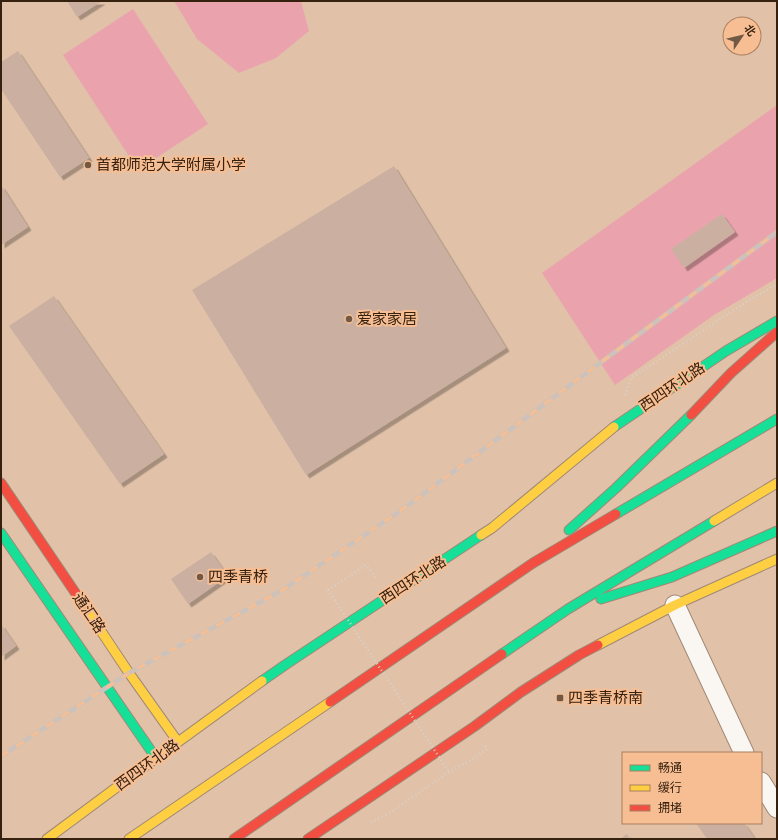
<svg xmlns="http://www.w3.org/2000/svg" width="778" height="840" font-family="Spectral,'Noto Sans SC',serif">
	<defs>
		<filter id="shadow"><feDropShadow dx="3.5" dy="3.5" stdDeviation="0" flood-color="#0004"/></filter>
	</defs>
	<rect width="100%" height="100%" fill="#e1c2a9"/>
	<path fill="#eaa3ac" d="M174,1H301L309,31L276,58L239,73L197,39Z
		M133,9L208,124L138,170L63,55Z
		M777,105V278L714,315L615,385L542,273Z"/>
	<path fill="#cbb0a1" filter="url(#shadow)" d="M67,1H102L77,17Z
		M18,51L89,158L60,177L1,89V62Z
		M394,166L506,348L306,475L192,290Z
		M1,185L28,227L1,245Z
		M722,214L735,232L684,268L671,249Z
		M54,296L164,454L120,484L9,326Z
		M211,552L228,576L188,604L171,579Z
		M1,624L16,646L1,657Z
		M696,823H744L755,839H707Z
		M627,834L630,839H620Z"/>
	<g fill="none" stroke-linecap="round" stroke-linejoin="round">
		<defs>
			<path id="street" d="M675,605L744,753
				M761,782L777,808"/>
			<path id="fast" d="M614,427L726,351L777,321
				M616,514L777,419
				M569,530L616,488L691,415
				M1,533L156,758
				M601,599L672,577L777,531
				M502,654L568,609L714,521
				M262,681L285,665L481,535"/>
			<path id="slow" d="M714,521L777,483
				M481,535L492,528L614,427
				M87,610L129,673L178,742
				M598,645L675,605L777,559
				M47,839L156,758L262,681
				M129,839L330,702"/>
			<path id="jam" d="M691,415L731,373L777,332
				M1,483L87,610
				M330,702L533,563L616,514
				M234,839L502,654
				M308,839L475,726L521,692L579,655L598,645"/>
		</defs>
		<use href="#street" stroke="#a08976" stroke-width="21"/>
		<use href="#fast" stroke="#a08976" stroke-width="11"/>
		<use href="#slow" stroke="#a08976" stroke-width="11"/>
		<use href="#jam" stroke="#a08976" stroke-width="11"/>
		<path stroke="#dad0c8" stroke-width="2.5" stroke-dasharray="1 3" stroke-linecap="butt" d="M625,395L631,378L743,304L777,284
			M328,590L366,565L377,580
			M371,822L391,812L449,772L479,755L487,749L484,743"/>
		<use href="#street" stroke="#faf6f2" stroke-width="19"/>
		<use href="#fast" stroke="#16e098" stroke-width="9"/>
		<use href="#slow" stroke="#ffcf43" stroke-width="9"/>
		<use href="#jam" stroke="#f24e42" stroke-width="9"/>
		<defs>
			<path id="rail" d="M1,756L129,673L281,591L396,514L777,232"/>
		</defs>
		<use href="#rail" stroke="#ccc2bb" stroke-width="4.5"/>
		<use href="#rail" stroke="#f7be93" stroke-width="3" stroke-dasharray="9" stroke-linecap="butt"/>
		<path stroke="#dad0c8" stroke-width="2.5" stroke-dasharray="1 3" stroke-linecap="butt" d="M328,590L449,772"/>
	</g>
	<g fill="#725945" stroke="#f7be93" stroke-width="1.5">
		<circle cx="88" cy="165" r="4"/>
		<circle cx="349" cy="319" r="4"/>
		<circle cx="200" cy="577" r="4"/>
		<rect x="556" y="694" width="8" height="8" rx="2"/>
	</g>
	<g text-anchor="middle" stroke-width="4" stroke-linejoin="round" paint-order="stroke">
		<g font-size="15" fill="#36210f" stroke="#f7be93" text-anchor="start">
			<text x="96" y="170">首都师范大学附属小学</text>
			<text x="357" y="324">爱家家居</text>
			<text x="208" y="582">四季青桥</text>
			<text x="568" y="703">四季青桥南</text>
		</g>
		<g font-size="15" fill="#36210f" stroke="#f7be93">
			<text transform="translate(672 387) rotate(-34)" y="5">西四环北路</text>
			<text transform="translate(413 580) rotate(-33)" y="5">西四环北路</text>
			<text transform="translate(89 613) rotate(56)" y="5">通汇路</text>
			<text transform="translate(147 765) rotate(-36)" y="5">西四环北路</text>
		</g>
	</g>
	<rect width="778" height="840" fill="none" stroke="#36210f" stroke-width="4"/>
	<rect x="622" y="752" width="140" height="72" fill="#f7be93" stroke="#aa7f5e"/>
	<rect x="630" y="765" width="20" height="6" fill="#16e098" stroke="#aa7f5e"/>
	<text x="658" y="772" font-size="12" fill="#36210f">畅通</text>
	<rect x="630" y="785" width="20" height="6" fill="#ffcf43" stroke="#aa7f5e"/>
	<text x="658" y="792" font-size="12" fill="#36210f">缓行</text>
	<rect x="630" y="805" width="20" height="6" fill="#f24e42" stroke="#aa7f5e"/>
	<text x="658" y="812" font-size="12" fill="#36210f">拥堵</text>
	<g transform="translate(742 36) rotate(55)"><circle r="19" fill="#f7be93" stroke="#aa7f5e"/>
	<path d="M0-3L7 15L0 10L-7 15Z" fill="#725945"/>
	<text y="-6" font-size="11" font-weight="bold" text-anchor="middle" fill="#36210f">北</text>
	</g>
</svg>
